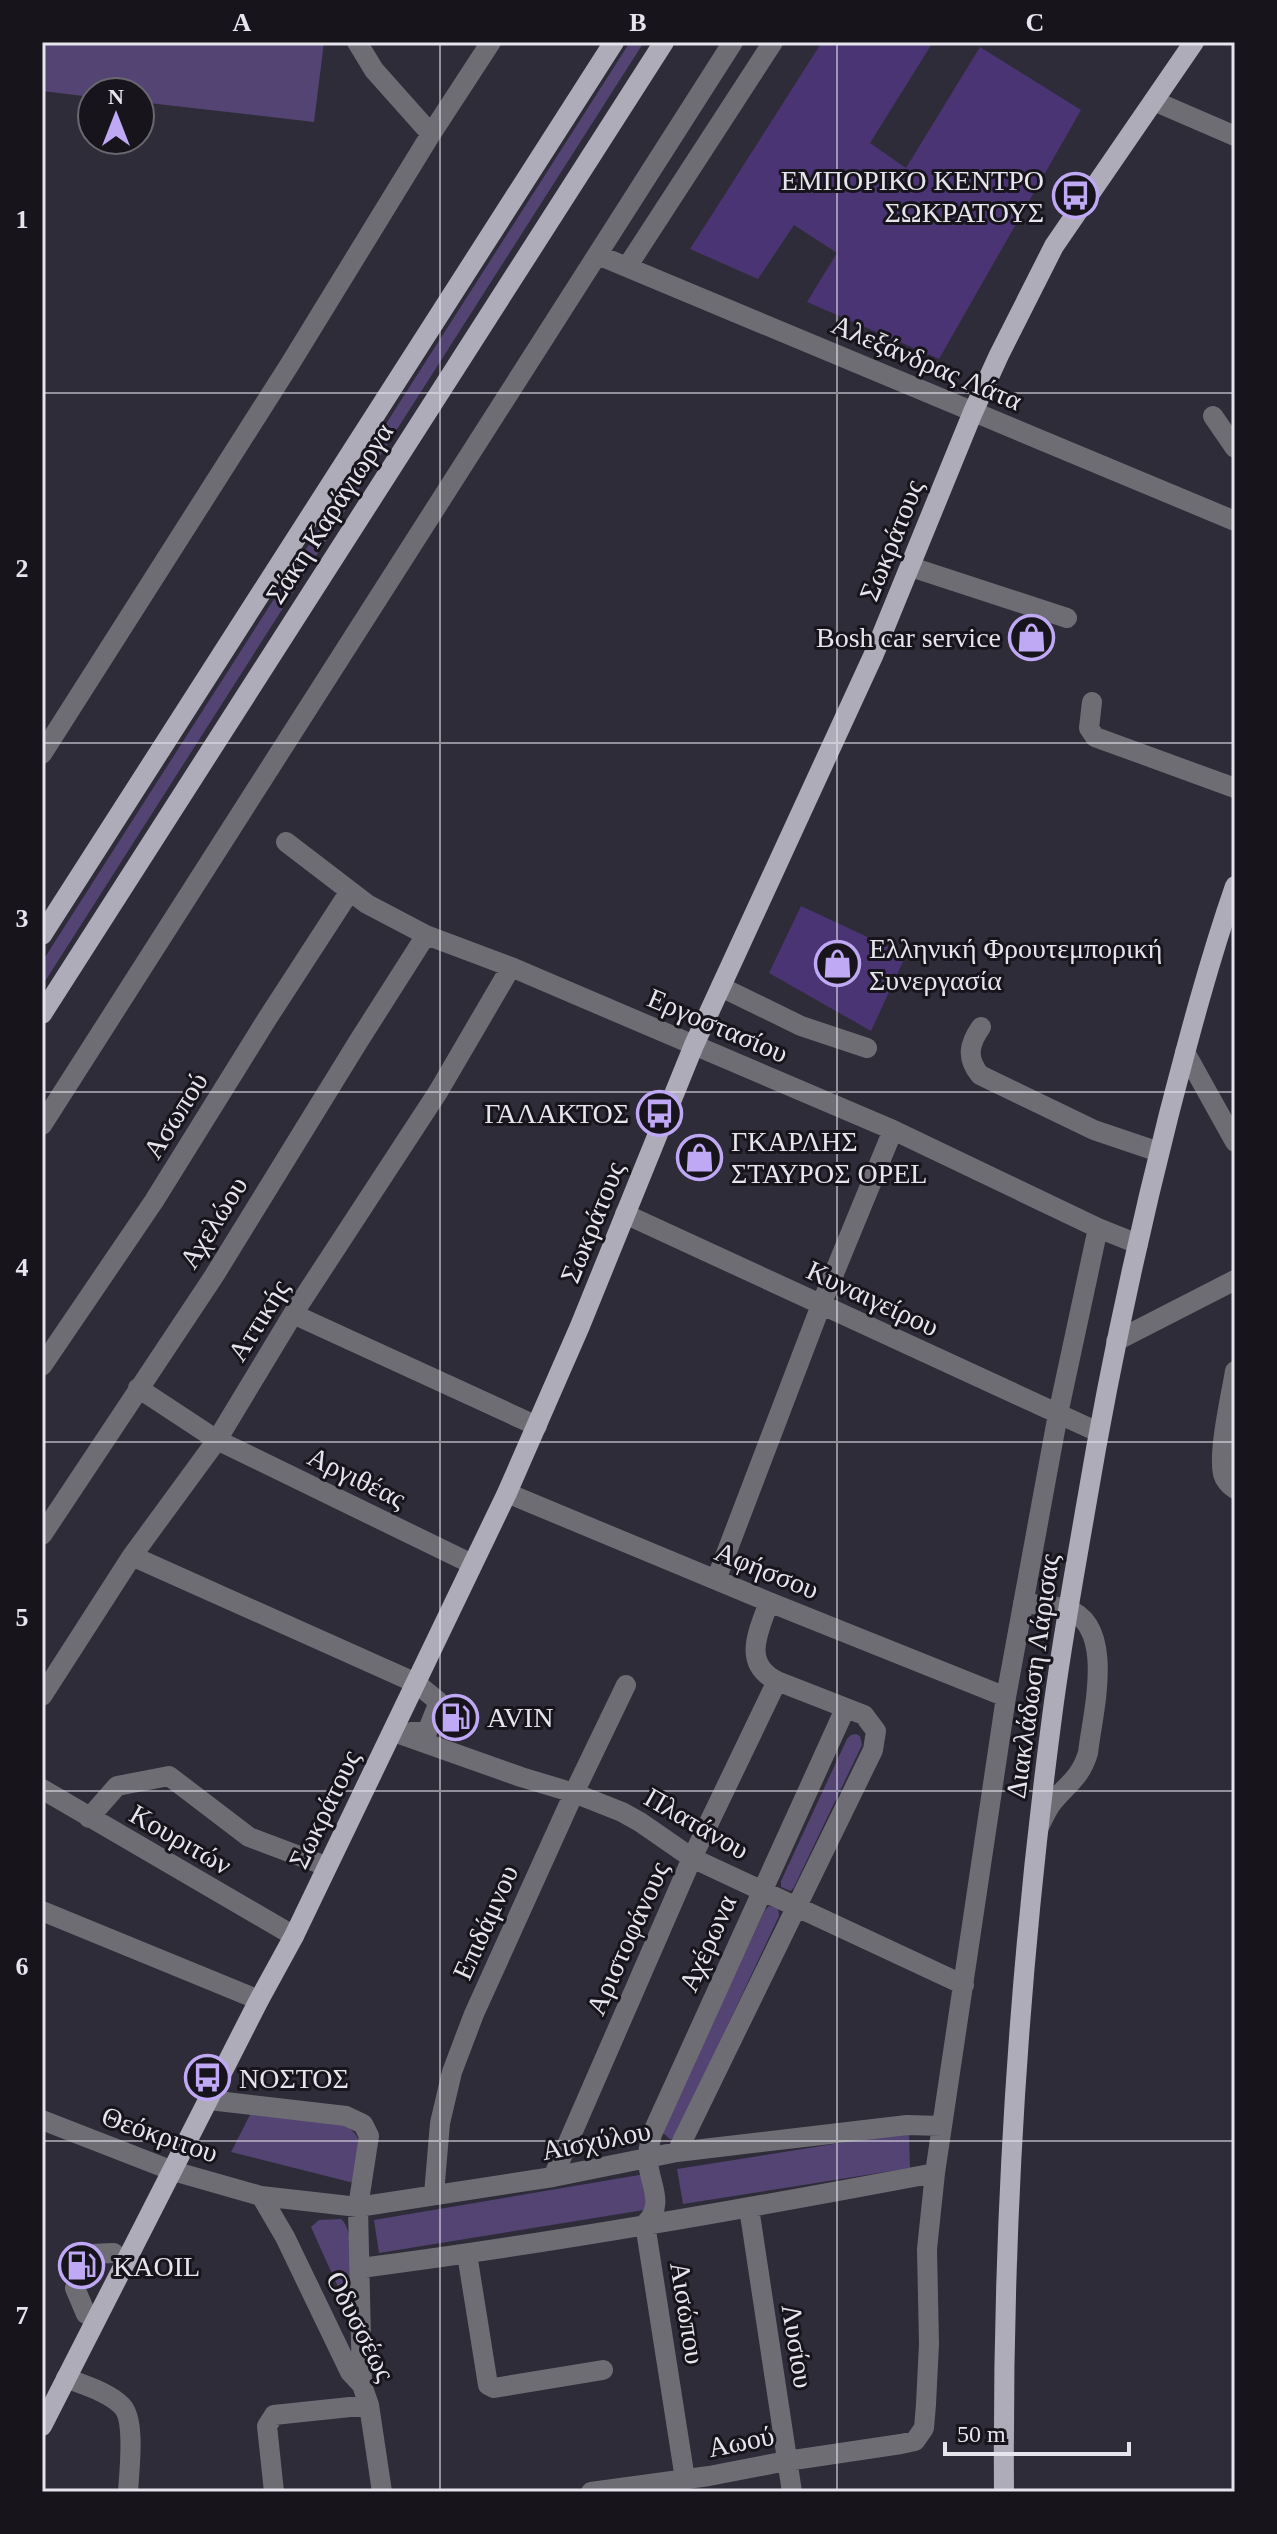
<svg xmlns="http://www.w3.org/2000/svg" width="1277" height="2534" font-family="Georgia,serif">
	<rect width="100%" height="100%" fill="#2f2c39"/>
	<path fill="#534473" d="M42,42H324L314,122L140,102V92H92V97L42,91Z
		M630,42H644L42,986V962Z
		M856,1734L860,1736L862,1745L794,1887L791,1891L781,1887V1881L847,1739L851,1735Z
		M769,1906L778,1908L779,1916L676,2135L671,2140L663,2133V2129L765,1910Z
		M251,2113L343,2124C370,2140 359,2156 354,2183L231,2152Z
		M909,2132L910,2168L683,2204L677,2169Z
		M645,2174L650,2209L379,2253L374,2220Z
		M341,2219C354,2230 351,2268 352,2286L343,2290L338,2287L311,2227L319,2220Z"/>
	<path fill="#4a3473" d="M822,42H933L870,143L906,168L980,47L1081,110L939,359L807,302L837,253L794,225L758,279L690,249Z
		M801,906L906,955L871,1031L769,973Z"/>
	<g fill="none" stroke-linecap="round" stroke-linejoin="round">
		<path stroke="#6f6d74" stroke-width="20" d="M357,42L374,70L431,134
			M1154,101L1235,136
			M598,255L1235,521
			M627,267L773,42
			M1213,416L1235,448
			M911,567L1067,618
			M1092,702L1089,728L1095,737L1235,788
			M42,754L290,364L431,134L491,42
			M286,842L367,904L426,935L511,967L893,1130L1098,1228L1138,1244
			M721,987L801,1026L867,1048
			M981,1027C969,1044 966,1058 980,1075L1094,1130L1159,1152
			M1185,1052L1235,1142
			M42,1125L733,42
			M625,1214L1098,1432
			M293,1314L537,1426
			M1116,1341L1235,1280
			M42,1366L154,1201L267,1019L350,891
			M1235,1371C1231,1396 1218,1451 1223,1474C1225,1481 1229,1485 1235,1489
			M138,1388L217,1440L472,1564
			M507,1493L769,1602L1006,1697
			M42,1535L214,1276L358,1042L426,935
			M132,1556L416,1683L439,1702L427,1732H411
			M716,1580L821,1305L893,1130
			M1023,1603C1037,1605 1053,1605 1067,1609C1117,1626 1092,1715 1088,1753C1080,1779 1067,1784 1052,1803C1047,1810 1043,1819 1039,1827
			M42,1696L132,1556L217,1440L293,1314L438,1092L511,967
			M394,1732L521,1777L574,1793L622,1812L640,1822L692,1858L964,1985
			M42,1789L294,1936
			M89,1818L117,1786L169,1776L249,1837L326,1866
			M42,1911L259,2000
			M209,2100L346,2116L363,2124L369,2136L358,2207L362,2385
			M42,2120L173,2171L261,2196L358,2207L553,2177L677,2152L907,2125L942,2126
			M677,2152L873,1750L876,1731L864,1715L777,1681C741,1663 759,1631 769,1602
			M553,2177L692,1858L777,1681
			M434,2194L440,2123L452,2072L474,2014L574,1793L626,1685
			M261,2196L285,2237L350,2372L362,2385L369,2405L382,2492
			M749,2208L792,2492
			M467,2254L488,2385L494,2388L603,2370
			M361,2268C553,2243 744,2209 935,2173
			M86,2314L75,2288L91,2254L114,2253
			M66,2378C83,2385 109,2392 122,2406C136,2420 129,2472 128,2492
			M685,2479L645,2224C666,2204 649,2184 648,2161C647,2153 650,2143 652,2134L845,1709
			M274,2492L267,2426L274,2415L369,2405
			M591,2492L709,2476L787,2461L901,2444L915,2441L924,2428L926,2404L929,2344L927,2249L935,2173L1006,1697L1058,1414L1098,1228"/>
		<path stroke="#afacb9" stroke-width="20" d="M42,935L614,42
			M42,1014L664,42
			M42,2426L259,2000L294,1936L507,1493L580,1326L694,1045L874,654L973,412L999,355L1054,246L1194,42
			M1004,2492C1002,2232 1018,1974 1052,1717C1061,1646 1074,1576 1086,1506C1108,1375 1136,1244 1169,1114C1189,1037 1209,961 1235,886"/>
	</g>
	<path fill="none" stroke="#e6e4ec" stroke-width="2" stroke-opacity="0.55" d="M440,42V2492M837,42V2492M42,393H1235M42,743H1235M42,1092H1235M42,1442H1235M42,1791H1235M42,2141H1235"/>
	<defs>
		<symbol id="bus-ring" viewBox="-11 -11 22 22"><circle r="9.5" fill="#17151b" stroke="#bfa9f4" stroke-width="1.5"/><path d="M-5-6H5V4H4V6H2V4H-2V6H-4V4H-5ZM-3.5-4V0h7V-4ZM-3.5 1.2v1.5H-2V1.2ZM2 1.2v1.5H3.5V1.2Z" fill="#bfa9f4"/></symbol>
		<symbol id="shop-ring" viewBox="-11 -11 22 22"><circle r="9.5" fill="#17151b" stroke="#bfa9f4" stroke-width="1.5"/><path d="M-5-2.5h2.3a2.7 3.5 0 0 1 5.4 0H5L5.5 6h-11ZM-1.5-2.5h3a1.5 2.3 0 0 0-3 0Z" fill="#bfa9f4"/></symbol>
		<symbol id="fuel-ring" viewBox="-11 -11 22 22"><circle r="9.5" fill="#17151b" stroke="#bfa9f4" stroke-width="1.5"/><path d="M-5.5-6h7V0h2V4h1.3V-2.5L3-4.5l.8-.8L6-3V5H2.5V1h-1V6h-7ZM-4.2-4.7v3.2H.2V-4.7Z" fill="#bfa9f4"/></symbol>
	</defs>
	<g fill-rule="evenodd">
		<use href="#bus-ring" x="1050" y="170" width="51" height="51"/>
		<use href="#shop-ring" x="1006" y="612" width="51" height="51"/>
		<use href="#shop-ring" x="812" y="938" width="51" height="51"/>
		<use href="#bus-ring" x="634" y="1088" width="51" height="51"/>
		<use href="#shop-ring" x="674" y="1132" width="51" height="51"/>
		<use href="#fuel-ring" x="430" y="1692" width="51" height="51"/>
		<use href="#bus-ring" x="182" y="2052" width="51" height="51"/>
		<use href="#fuel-ring" x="56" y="2240" width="51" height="51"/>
	</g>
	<g text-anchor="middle" stroke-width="6" stroke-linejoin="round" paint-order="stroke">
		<g font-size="28" fill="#e6e4ec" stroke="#17151b" text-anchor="start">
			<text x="1044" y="190" text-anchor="end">ΕΜΠΟΡΙΚΟ ΚΕΝΤΡΟ<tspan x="1044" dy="32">ΣΩΚΡΑΤΟΥΣ</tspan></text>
			<text x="1001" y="647" text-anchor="end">Bosh car service</text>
			<text x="869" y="958">Ελληνική Φρουτεμπορική<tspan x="869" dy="32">Συνεργασία</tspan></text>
			<text x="629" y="1123" text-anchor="end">ΓΑΛΑΚΤΟΣ</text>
			<text x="731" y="1151">ΓΚΑΡΛΗΣ<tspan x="731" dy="32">ΣΤΑΥΡΟΣ OPEL</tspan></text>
			<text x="487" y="1727">AVIN</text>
			<text x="239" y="2088">ΝΟΣΤΟΣ</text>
			<text x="113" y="2276">KAOIL</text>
		</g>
		<g font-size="28" fill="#e6e4ec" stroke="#17151b">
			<text transform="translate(927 362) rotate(23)" y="10">Αλεξάνδρας Λάτα</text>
			<text transform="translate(329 513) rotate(-57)" y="10">Σάκη Καράγιωργα</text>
			<text transform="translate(891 540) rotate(-68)" y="10">Σωκράτους</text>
			<text transform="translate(718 1025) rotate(23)" y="10">Εργοστασίου</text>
			<text transform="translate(175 1115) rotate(-58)" y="10">Ασωπού</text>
			<text transform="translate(213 1222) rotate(-58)" y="10">Αχελώου</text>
			<text transform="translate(592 1222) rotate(-68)" y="10">Σωκράτους</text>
			<text transform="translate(873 1298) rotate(25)" y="10">Κυναιγείρου</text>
			<text transform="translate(258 1320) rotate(-58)" y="10">Αττικής</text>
			<text transform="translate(357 1477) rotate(26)" y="10">Αργιθέας</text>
			<text transform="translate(767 1570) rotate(22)" y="10">Αφήσσου</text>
			<text transform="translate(1032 1676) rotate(-82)" y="10">Διακλάδωση Λάρισας</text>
			<text transform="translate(324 1809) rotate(-64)" y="10">Σωκράτους</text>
			<text transform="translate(697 1823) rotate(30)" y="10">Πλατάνου</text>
			<text transform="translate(181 1839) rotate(30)" y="10">Κουριτών</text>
			<text transform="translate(485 1922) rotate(-66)" y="10">Επιδάμνου</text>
			<text transform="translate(627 1938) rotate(-66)" y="10">Αριστοφάνους</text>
			<text transform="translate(707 1943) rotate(-66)" y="10">Αχέρωνα</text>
			<text transform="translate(160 2134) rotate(19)" y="10">Θεόκριτου</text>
			<text transform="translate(596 2140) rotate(-11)" y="10">Αισχύλου</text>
			<text transform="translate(688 2313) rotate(81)" y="10">Αισώπου</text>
			<text transform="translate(361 2326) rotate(63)" y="10">Οδυσσέως</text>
			<text transform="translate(798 2346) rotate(81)" y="10">Λυσίου</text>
			<text transform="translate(741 2441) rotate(-11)" y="10">Αωού</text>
		</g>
	</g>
	<rect width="1277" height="2534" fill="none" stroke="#17151b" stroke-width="88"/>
	<g transform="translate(116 116)"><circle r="38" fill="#17151b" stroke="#6a686f" stroke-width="2"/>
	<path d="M0-6L14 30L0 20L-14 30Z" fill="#bfa9f4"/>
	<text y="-12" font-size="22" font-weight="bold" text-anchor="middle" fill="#e6e4ec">N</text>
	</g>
	<path d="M945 2442v12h184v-12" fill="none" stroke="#e6e4ec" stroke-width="4"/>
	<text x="957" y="2442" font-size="24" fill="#e6e4ec" stroke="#17151b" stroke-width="6" paint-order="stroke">50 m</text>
	<rect x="44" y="44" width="1189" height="2446" fill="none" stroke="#e6e4ec" stroke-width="3"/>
	<g font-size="26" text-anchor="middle" font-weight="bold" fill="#e6e4ec">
		<text x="242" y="31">A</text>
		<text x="638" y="31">B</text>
		<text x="1035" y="31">C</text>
		<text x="22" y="228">1</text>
		<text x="22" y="577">2</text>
		<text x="22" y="927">3</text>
		<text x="22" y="1276">4</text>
		<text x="22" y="1626">5</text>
		<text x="22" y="1975">6</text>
		<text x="22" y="2324">7</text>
	</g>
</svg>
